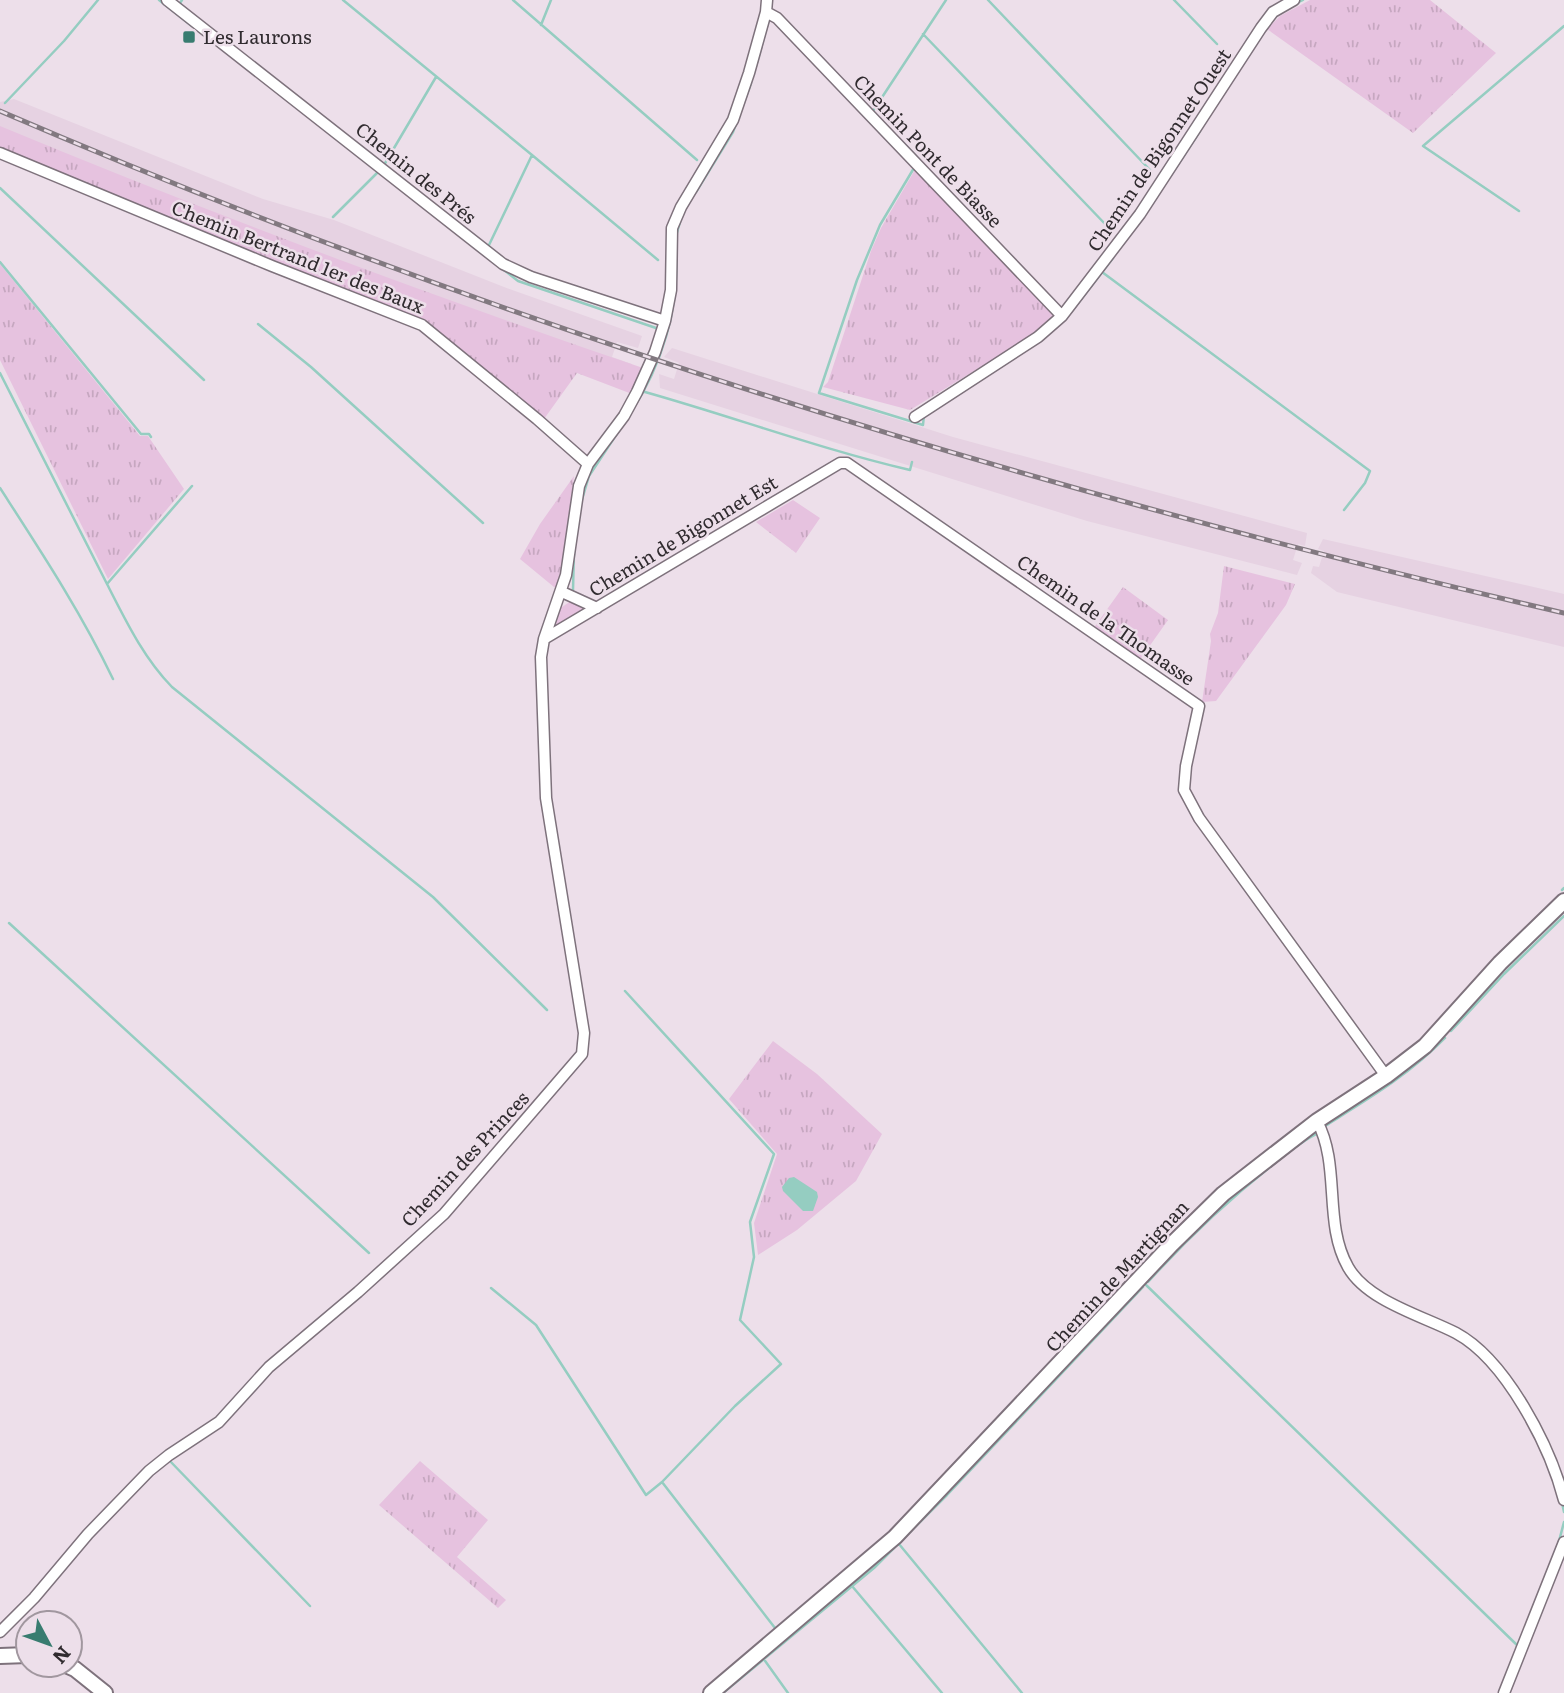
<svg xmlns="http://www.w3.org/2000/svg" width="1564" height="1693" font-family="Literata,serif">
	<defs>
		<pattern id="grass-tufts" width="24" height="20" patternUnits="userSpaceOnUse" patternTransform="scale(1.75)"><rect width="24" height="20" fill="#e6c2df"/><path d="M3 7l-1-3M5 7V3M7 7l1-3M15 17l-1-3M17 17v-4M19 17l1-3" fill="none" stroke="#c6a7c0"/></pattern>
	</defs>
	<rect width="100%" height="100%" fill="#eddfea"/>
	<path fill="#e6d2e2" d="M14,99L263,199L334,220L504,287L642,336L638,348L617,342L612,357L632,364L628,376L0,134V102Z
		M672,348L953,437L1307,533L1305,546L1298,544L1293,560L1302,563L1297,575L1087,521L660,388L659,374L674,379L679,363L664,357Z
		M1323,539L1564,594V647L1337,592L1311,573L1313,566L1319,567L1324,551L1318,549Z"/>
	<path fill="url(#grass-tufts)" d="M1310,0H1430L1496,53L1413,133L1267,29L1280,16Z
		M0,126C212,214 426,294 643,368L632,394L577,373L544,419L435,329L414,317L331,286L0,151Z
		M916,168L1057,317L1002,354L910,410L823,387L828,382L871,251L881,228Z
		M0,264L140,436H148L184,489L108,579L0,360Z
		M574,476L559,588L554,587L520,559L540,524Z
		M793,500L820,518L796,553L756,522Z
		M1224,566L1295,584L1286,605L1216,701L1202,702L1211,641L1210,634L1218,613Z
		M1123,587L1168,620L1139,661L1093,629Z
		M571,601L586,611L551,633L559,609Z
		M773,1041L817,1074L882,1134L856,1181L797,1230L758,1255L754,1223L777,1154L729,1099Z
		M420,1461L488,1520L457,1557L506,1600L498,1608L379,1505Z"/>
	<path fill="#95cdc1" d="M794,1177L817,1192L818,1197L813,1211H803L783,1191L782,1187L789,1178Z"/>
	<g fill="none" stroke-linecap="round" stroke-linejoin="round">
		<path stroke="#95cdc1" stroke-width="2.5" d="M159,0L192,26
			M343,0L532,155L489,245
			M513,0L697,160
			M988,0L1151,171
			M1174,0L1217,44
			M180,3L182,0
			M1295,4L1303,0
			M541,25L551,0
			M923,34L1107,226
			M756,66L769,19
			M5,103L64,41L98,0
			M873,111L946,0
			M882,121L919,159L917,162
			M532,155L658,260
			M384,165L436,77
			M914,168L880,225L857,280L819,393L923,425L924,415
			M1169,178L1200,131
			M0,188L204,380
			M696,192L733,132L751,83
			M1519,211L1423,146L1564,26
			M333,217L379,171
			M676,236L680,222
			M0,262L141,434H149L151,437
			M500,267L518,281L656,328
			M1102,272L1370,471L1365,483L1344,510
			M1072,311L1113,258
			M258,324L311,367L483,523
			M0,373L107,584
			M645,392C734,417 820,449 910,470L912,462
			M631,412C662,365 679,309 676,253
			M192,486L107,584C126,621 143,657 172,687L433,897L547,1010
			M0,488C40,550 81,612 113,679
			M581,503L589,476L622,426
			M573,590L574,551
			M1562,890L1564,888
			M9,923L369,1253
			M625,991L774,1154L750,1222L754,1257L740,1320L781,1364L735,1406L662,1482
			M1451,1031L1504,974L1564,916
			M1325,1126C1368,1099 1409,1075 1445,1038
			M1148,1282C1185,1241 1226,1202 1270,1167C1285,1155 1301,1141 1318,1133
			M1144,1283L1518,1646L1517,1647
			M491,1288L536,1325L646,1495L662,1482L775,1628
			M169,1460L310,1606
			M1562,1503L1564,1512
			M899,1544L1022,1693
			M1558,1545L1564,1522
			M852,1586L942,1693
			M763,1658L788,1693
			M723,1693L874,1568L947,1495L1143,1287"/>
		<defs>
			<path id="minor" d="M167,0L503,264L531,277L665,321
				M766,12L777,18L1062,316
				M0,153L272,266L422,325L537,419L588,464
				M915,417L1038,337L1062,316L1140,214L1261,28L1273,12L1294,0
				M562,592L597,608
				M544,639L840,463H847L1199,706L1186,766L1184,790L1199,818L1386,1076
				M1317,1121C1341,1166 1323,1223 1348,1267C1367,1301 1423,1316 1456,1333C1506,1360 1550,1446 1564,1500
				M0,1632L34,1598L88,1534L149,1471L169,1455L219,1422L269,1367L358,1292L444,1214L582,1054L584,1033L546,798L541,657L544,639L566,575L579,486L588,464L624,416L637,392L655,352L665,321L671,290L672,228L681,207L733,120L749,73L766,12L767,0
				M1504,1693L1564,1542"/>
			<path id="secondary" d="M0,1656L28,1655
				M66,1665L75,1669L105,1693
				M711,1693L895,1537L1172,1244L1223,1194L1317,1121L1386,1076L1425,1046L1500,963L1564,901"/>
		</defs>
		<use href="#minor" stroke="#7e727c" stroke-width="13"/>
		<use href="#secondary" stroke="#7e727c" stroke-width="18"/>
		<use href="#minor" stroke="#fff" stroke-width="10"/>
		<use href="#secondary" stroke="#fff" stroke-width="14"/>
		<defs>
			<path id="rail" d="M0,111C501,327 1033,490 1564,613"/>
		</defs>
		<use href="#rail" stroke="#827980" stroke-width="5"/>
		<use href="#rail" stroke="#eddfea" stroke-width="2.5" stroke-dasharray="8" stroke-linecap="butt"/>
	</g>
	<rect fill="#387c70" stroke="#eddfea" stroke-width="2.5" x="182" y="30" width="14" height="14" rx="3.5"/>
	<g text-anchor="middle" stroke-width="5" stroke-linejoin="round" paint-order="stroke">
		<g font-size="19" fill="#302b2f" stroke="#eddfea" text-anchor="start">
			<text x="203" y="44">Les Laurons</text>
		</g>
		<g font-size="19" fill="#302b2f" stroke="#eddfea">
			<text transform="translate(1159 150) rotate(-56)" y="7">Chemin de Bigonnet Ouest</text>
			<text transform="translate(928 151) rotate(46)" y="7">Chemin Pont de Biasse</text>
			<text transform="translate(416 173) rotate(39)" y="7">Chemin des Prés</text>
			<text transform="translate(298 257) rotate(22)" y="7">Chemin Bertrand 1er des Baux</text>
			<text transform="translate(683 536) rotate(-31)" y="7">Chemin de Bigonnet Est</text>
			<text transform="translate(1106 620) rotate(35)" y="7">Chemin de la Thomasse</text>
			<text transform="translate(465 1159) rotate(-47)" y="7">Chemin des Princes</text>
			<text transform="translate(1117 1276) rotate(-47)" y="7">Chemin de Martignan</text>
		</g>
	</g>
	<g transform="translate(49 1644) rotate(131)"><circle r="33" fill="#eddfea" stroke="#a1979f" stroke-width="2"/>
	<path d="M0-5L12 26L0 18L-12 26Z" fill="#387c70"/>
	<text y="-10" font-size="19" font-weight="bold" text-anchor="middle" fill="#302b2f">N</text>
	</g>
</svg>
